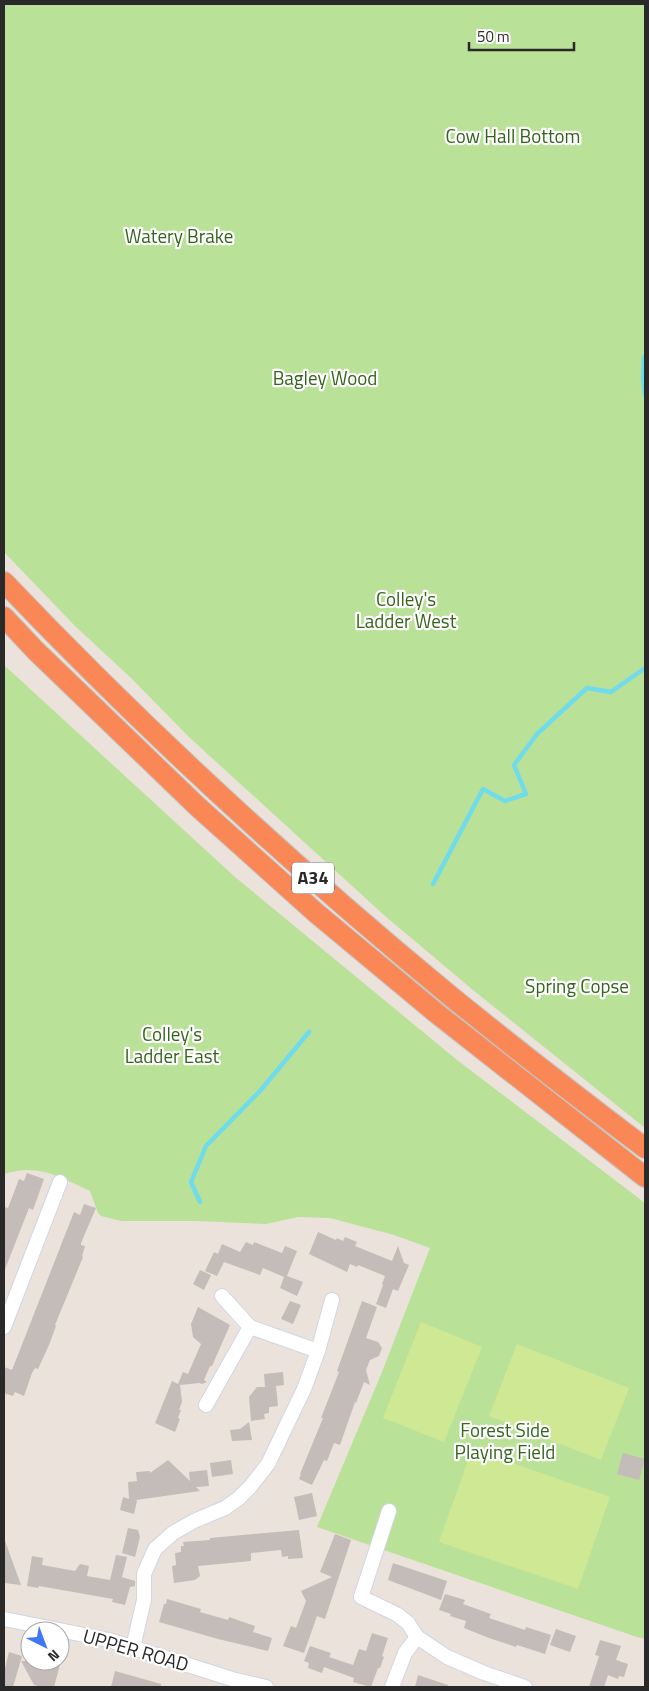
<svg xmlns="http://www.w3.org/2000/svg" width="649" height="1691" font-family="'Titillium Web',sans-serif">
	<rect width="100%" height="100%" fill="#ebe2db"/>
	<path fill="#bae198" d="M4,4H645V1128L473,990L385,916L189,737L130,677L75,626L4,552Z
		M4,665L235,877L457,1060L645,1203V1639L637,1637L317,1527L382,1372L430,1248L394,1235L330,1218L298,1217L266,1224L197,1221H121L101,1216L98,1213L90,1191C59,1177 38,1163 4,1174Z"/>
	<path fill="#cfe894" d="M421,1322L482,1347L444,1442L383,1418Z
		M517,1344L629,1388L601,1460L489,1416Z
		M472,1449L610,1497L578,1589L439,1542Z"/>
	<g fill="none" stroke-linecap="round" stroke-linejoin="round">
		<path stroke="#70dbeb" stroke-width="4.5" d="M644,357L643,378L645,395
			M433,884L483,789L505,801L526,794L514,765L537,734L587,688L611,692L645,668
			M200,1202L191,1182L206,1146L260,1091L309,1032"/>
	</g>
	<path fill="#c3bcb8" d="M27,1173L44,1179L33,1210L29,1208L4,1272V1207L8,1208L19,1179L24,1181Z
		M84,1204L96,1208L81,1243V1245L85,1246L82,1256L83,1257L55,1325L56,1326L49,1345L38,1369L35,1368L32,1373L24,1396L15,1392L13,1396L4,1393V1367L12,1370L74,1212L80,1215Z
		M318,1232L336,1240L337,1238L343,1241L345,1237L357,1242L355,1246L392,1261L398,1246L404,1263L409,1265L398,1291L393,1289L386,1308L376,1304L383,1285L382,1284L385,1276L358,1265L357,1267L350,1264L347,1272L309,1254Z
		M246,1242L253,1245L254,1242L282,1253L285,1246L297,1251L287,1276L303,1282L297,1296L280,1288L284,1277L263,1268L260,1275L224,1262L217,1276L205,1271L214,1252L218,1254L222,1244L240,1252Z
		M200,1270L211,1275L204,1290L193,1284Z
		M290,1301L301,1305L293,1324L281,1319Z
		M362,1301L377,1307L366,1338L378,1342L382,1348L379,1356L370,1360L366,1370L370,1385L364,1382L356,1403L355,1402L340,1445L334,1443L327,1461L324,1460L312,1485L299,1479L301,1474H300L323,1418H321L339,1372L337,1371Z
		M198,1307L230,1325L212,1366H210L204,1380L207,1382L202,1384L199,1383L180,1385L182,1402L179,1410H181L178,1418L180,1419L175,1432L155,1423L172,1381L178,1384L183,1372L188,1374L201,1344L193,1337L191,1324Z
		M283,1372L284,1385L276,1386L278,1406L269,1407V1413L264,1414L265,1419L251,1421L249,1397L257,1387H265L264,1374Z
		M249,1422L252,1440L232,1441L230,1430L240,1429Z
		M623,1453L645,1459L639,1480L617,1474Z
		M168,1460L190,1481L189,1472L207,1470L209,1486L196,1487L200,1491L136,1500L137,1501L134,1514L120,1510L123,1497L129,1499L128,1482L137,1481L136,1472L150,1471V1473Z
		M231,1460L233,1474L212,1477L210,1463Z
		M312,1493L317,1516L299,1520L294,1497Z
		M128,1528L138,1530L140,1537L135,1557L122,1553Z
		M299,1530L303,1558L288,1559V1556L282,1557L281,1550L251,1553V1561L198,1566L200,1576L195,1580L174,1583L172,1566L176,1565L175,1553L181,1552V1546H184L183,1542L210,1540V1538Z
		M335,1534L351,1540L325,1619L317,1616L304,1653L283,1646L291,1626L296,1628L306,1601L301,1591L332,1577L320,1572Z
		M5,1541L21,1585L4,1583V1542Z
		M116,1555L127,1557L122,1577L135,1581V1586L130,1587L125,1605L112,1602L113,1599L39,1586L38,1588L27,1586L32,1556L43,1558L42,1565L75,1571L80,1564L89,1566L87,1576L110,1580Z
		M393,1563L447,1581L441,1600L388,1580Z
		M445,1594L465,1600L463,1604L491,1614L489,1618L525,1630L526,1627L551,1635L545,1654L517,1645L516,1647L489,1638L464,1628L466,1621L450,1616L451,1614L439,1610Z
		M167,1599L201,1609L200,1612L228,1620L229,1617L255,1626L253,1632L272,1638L268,1651L218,1639L159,1622L164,1604H166Z
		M556,1629L576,1636L570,1652L550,1645Z
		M372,1633L388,1638L382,1656L384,1657L380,1668H378L371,1687L353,1682L354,1678L324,1667L322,1673L308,1668L309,1663L304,1661L310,1646L331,1653L329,1657L353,1665L359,1649L366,1651Z
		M600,1640L621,1646L616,1660L628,1664L624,1677L619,1676L618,1679L608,1675L604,1687H589L599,1656L595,1655Z
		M9,1652L22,1656L13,1687H4V1672Z
		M21,1661H61L54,1687H42L34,1685Z
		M115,1671L161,1684V1687H111Z
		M418,1675L448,1685V1687H415Z"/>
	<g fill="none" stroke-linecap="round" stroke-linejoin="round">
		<defs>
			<path id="minor" d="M222,1296L250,1327L318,1351
				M4,1327L60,1182
				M206,1405L250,1327
				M389,1511L361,1597L398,1615L408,1623L417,1637L405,1653L392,1687
				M4,1619L109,1640L232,1679L266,1687
				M417,1637L447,1657L484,1673L525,1687
				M133,1647L144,1600V1574L155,1549L173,1533L194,1521L225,1508L239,1498L250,1487L268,1464L304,1389L318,1351L332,1300"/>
			<path id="highway" d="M4,582C143,728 293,866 448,994C513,1047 579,1098 645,1148
				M4,617L36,651L198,807L315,912L435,1012L645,1177"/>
		</defs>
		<use href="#minor" stroke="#d0d6e2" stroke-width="16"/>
		<use href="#highway" stroke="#c3c3c3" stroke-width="22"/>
		<use href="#minor" stroke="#fff" stroke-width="14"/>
		<use href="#highway" stroke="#fa8857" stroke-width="20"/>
	</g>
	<g text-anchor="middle" stroke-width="4.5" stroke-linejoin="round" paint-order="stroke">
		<rect fill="#fff" stroke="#696969" stroke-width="1" x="292" y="862.5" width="42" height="31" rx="4"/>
		<g font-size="18" font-weight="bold" fill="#292929">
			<text x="313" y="884">A34</text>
		</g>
		<g font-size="19" fill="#34641b" stroke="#fff">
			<text x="513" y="143">Cow Hall Bottom</text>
			<text x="179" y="243">Watery Brake</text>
			<text x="325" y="385">Bagley Wood</text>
			<text x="406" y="606">Colley's<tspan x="406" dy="22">Ladder West</tspan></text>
			<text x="577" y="993">Spring Copse</text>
			<text x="172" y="1041">Colley's<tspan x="172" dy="22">Ladder East</tspan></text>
			<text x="505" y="1437">Forest Side<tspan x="505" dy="22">Playing Field</tspan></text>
		</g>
		<g font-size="19" fill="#292929" stroke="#fff">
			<text transform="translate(136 1650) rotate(16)" y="7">UPPER ROAD</text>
		</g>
	</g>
	<rect width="649" height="1691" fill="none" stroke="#292929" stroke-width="10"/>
	<g transform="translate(45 1646) rotate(138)"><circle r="24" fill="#ffffff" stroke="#a9a9a9"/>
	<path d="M0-4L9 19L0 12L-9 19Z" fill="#3e78f5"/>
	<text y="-8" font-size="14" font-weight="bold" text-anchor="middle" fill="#292929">N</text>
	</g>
	<path d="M469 42v8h105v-8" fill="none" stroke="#292929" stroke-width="2.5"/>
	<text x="477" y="42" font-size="15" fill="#292929" stroke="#ffffff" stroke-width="4" paint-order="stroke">50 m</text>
</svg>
